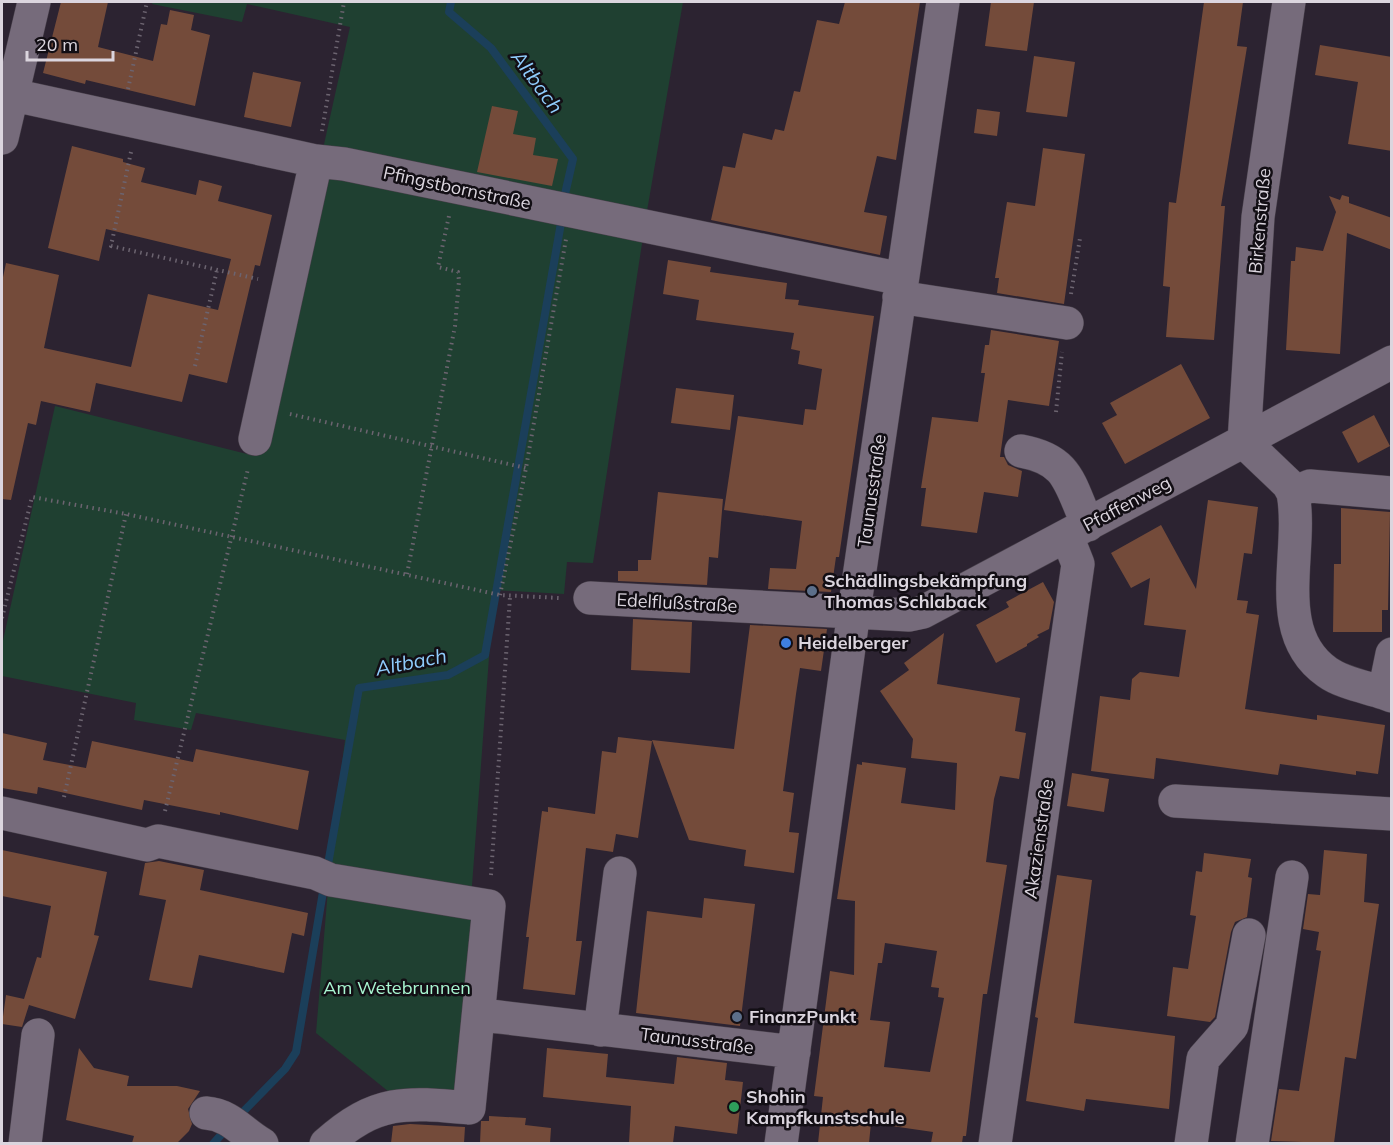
<svg xmlns="http://www.w3.org/2000/svg" width="1393" height="1145" font-family="Mulish,sans-serif">
	<rect width="100%" height="100%" fill="#2c2331"/>
	<path fill="#1f4031" d="M153,2H683L647,211L593,563L567,562L564,594L494,590L471,899L329,865L345,740L196,713L191,730L134,720L136,703L2,676V645L55,406L255,456L350,27L247,4L242,22L152,4Z
		M328,889L479,914L465,1106L399,1100L316,1033Z"/>
	<g fill="none" stroke-linecap="round" stroke-linejoin="round">
		<path stroke="#1b3f5a" stroke-width="8" d="M451,2L449,12L491,48L573,159L565,194
			M327,870L359,688L448,675L485,655L561,223
			M237,1118L285,1069L296,1052L324,886
			M213,1144L228,1127"/>
	</g>
	<path fill="#744b3a" fill-rule="evenodd" d="M61,2H108L98,47L153,61L161,24L167,25L170,10L194,15L191,30L210,35L195,106L86,80L85,84L43,73Z
		M845,2H920L896,160L877,156L864,212L887,216L880,255L711,220L723,166L735,168L743,133L772,140L775,129L784,131L794,91L800,92L817,20L839,24Z
		M991,2H1034L1027,51L985,46Z
		M1204,2H1243L1237,46L1247,47L1221,206H1225L1214,340L1166,337L1170,287L1163,286L1169,202L1176,203Z
		M1320,45L1392,57V151L1348,144L1358,82L1315,75Z
		M1034,56L1075,62L1067,117L1026,112Z
		M253,72L301,82L291,127L244,117Z
		M492,106L518,111L513,134L536,138L533,155L558,159L552,186L477,172Z
		M977,109L1000,112L997,136L974,133Z
		M72,146L123,159V162L145,168L141,182L196,195L199,180L211,183L222,186L218,201L272,215L260,266L255,265L227,383L189,374L182,402L96,383L90,412L41,401L36,425L28,423L11,500L2,499V282L6,263L59,275L44,348L131,367L148,294L218,310L231,259L106,229L99,261L48,248Z
		M1043,148L1085,154L1064,304L997,293L999,278H995L1007,202L1035,206Z
		M1342,195L1349,197V203L1392,218V250L1347,233L1340,354L1286,350L1291,261H1295L1296,247L1323,251L1336,212L1329,196L1340,200Z
		M668,260L711,267L710,272L787,283L785,299L799,300L798,305L874,316L839,557H836L831,592L768,589L770,568L796,569L802,521L724,510L738,416L803,425L805,409L816,410L822,369L798,364L800,351L791,349L794,333L696,320L699,300L663,294Z
		M991,330L1059,341L1049,406L1008,400L1000,457H1004L1008,465L1022,471L1018,497L984,492L977,533L921,526L926,488H921L932,417L978,422L985,373H981L985,345H989Z
		M1181,364L1210,418L1125,464L1102,423L1117,415L1110,403Z
		M676,388L734,395L730,430L671,423Z
		M1374,415L1390,446L1358,463L1342,432Z
		M658,492L723,499L718,558L709,557L707,585L618,581V571H638V560H651Z
		M1208,500L1258,507L1252,554L1244,553L1237,600L1248,601L1246,613L1259,615L1245,709L1317,720V715L1385,725L1378,774L1356,771V775L1280,764L1278,775L1156,758L1154,779L1091,771L1100,696L1130,700L1132,679L1140,672L1179,677L1186,630L1144,625L1150,578L1131,588L1111,553L1161,525L1196,589Z
		M1341,508L1390,512L1388,610H1382V632H1333L1334,564H1341Z
		M1043,582L1054,602L1049,629L1037,635L1039,637L1027,644V646L996,663L976,625L1009,607L1006,602Z
		M633,619L692,622L690,673L631,670Z
		M750,625L827,629L821,671L800,668L796,694L783,791L794,793L789,832L799,833L794,873L744,866L746,850L689,840L652,740L734,749Z
		M944,633L937,684L1020,698L1015,731L1026,733L1019,779L1000,776L994,799L986,862L1007,865L987,994H983L966,1136H963L962,1143H931L933,1132L871,1123L869,1143H818L823,1097L814,1096L830,971L854,975L855,901L837,899L857,764L862,765V762L906,768L901,803L955,810L957,763L911,758L913,739L880,691L909,670L904,663ZM885,943L937,951L931,987L939,988L938,997L944,998L930,1072L884,1067L890,1022L870,1020L878,963H882Z
		M2,733L47,743L43,760L86,768L92,741L193,762L196,749L309,771L298,830L220,812V815L144,800L142,810L38,787L37,794L2,788Z
		M618,737L652,741L638,838L616,834L613,852L586,848L576,941H582L575,995L523,989L529,937H526L542,811L548,812V807L595,814L602,751L616,753Z
		M1072,773L1109,779L1104,812L1067,806Z
		M2,850L107,872L94,935L99,936L75,1019L29,1005L22,1027L2,1024L6,995L24,999L37,957L41,958L51,906L2,896Z
		M1324,850L1367,854L1364,902L1379,904L1356,1059L1345,1057L1334,1143L1271,1141L1279,1089L1299,1091L1321,951L1316,950L1319,932L1303,929L1308,894L1320,895Z
		M1204,853L1251,859L1248,877L1252,878L1247,917L1235,922L1231,932L1215,1017L1210,1022L1167,1016L1173,967L1188,969L1196,916L1190,915L1196,871L1202,872Z
		M159,861L204,870L200,890L308,913L304,936L292,933L284,973L199,955L192,988L149,980L166,900L139,895L145,863Z
		M1057,875L1092,880L1074,1023L1175,1036L1169,1109L1086,1099L1084,1111L1026,1101L1038,1018L1035,1017Z
		M704,898L755,904L740,1026L636,1013L647,911L702,918Z
		M79,1048L94,1068L129,1076L127,1086H177L200,1091L188,1109L192,1124L189,1131L177,1143H132L134,1136L66,1120Z
		M547,1048L608,1054L606,1077L674,1084L677,1057L727,1063L725,1080L743,1082L737,1134L675,1126L673,1143H629L631,1106L543,1097Z
		M489,1116L526,1118L525,1125L551,1128L550,1143H480L481,1121H489Z
		M410,1124L465,1127L464,1143H391L393,1126Z"/>
	<g fill="none" stroke-linecap="round" stroke-linejoin="round">
		<defs>
			<path id="minor" d="M1289,2L1258,217L1244,442L1288,484L1293,493C1304,552 1270,632 1327,672C1342,683 1366,687 1384,693
				M13,95L316,161L344,164L902,279
				M2,138L34,2
				M899,297L1067,323
				M255,439L316,161
				M1021,451C1070,460 1069,484 1088,525
				M1293,493L1310,486L1392,493
				M590,598L909,615L923,612L1392,362
				M1392,654L1384,693L1392,696
				M1175,801L1392,814
				M2,813L147,845L158,841L315,873L331,880L489,906L469,1108C406,1102 376,1099 326,1144
				M491,1016L794,1052
				M600,1030L620,873
				M206,1113C231,1115 241,1132 262,1144
				M25,1144L38,1035
				M781,1144L854,611L943,2
				M995,1144L1078,564L1067,536
				M1191,1144L1203,1059L1232,1026L1249,935
				M1252,1144L1292,877"/>
		</defs>
		<use href="#minor" stroke="#48404b" stroke-width="34"/>
		<path stroke="#6c6470" stroke-width="4" stroke-dasharray="1.5 4.5" stroke-linecap="butt" d="M128,89L147,2
			M322,131L344,2
			M131,152L111,246L258,279
			M1071,294L1080,238
			M195,366L217,270
			M1056,412L1062,352
			M290,414L526,468
			M407,574L455,326L459,281L458,272L438,267L449,216
			M500,595L526,468L566,239
			M2,618L32,497L126,514L500,595L559,598
			M64,797L126,514
			M165,811L248,469
			M491,875L510,597"/>
		<use href="#minor" stroke="#766b7b" stroke-width="33"/>
	</g>
	<g fill="#5c6f8a" stroke="#120e14" stroke-width="2">
		<circle cx="812" cy="591" r="6"/>
		<circle cx="737" cy="1017" r="6"/>
	</g>
	<circle fill="#3f7fe0" stroke="#120e14" stroke-width="2" cx="786" cy="643" r="6"/>
	<circle fill="#2e9e5b" stroke="#120e14" stroke-width="2" cx="734" cy="1107" r="6"/>
	<g text-anchor="middle" stroke-width="5" stroke-linejoin="round" paint-order="stroke">
		<g font-size="18" fill="#dbd5de" stroke="#120e14">
			<text transform="translate(457 188) rotate(12)" y="6">Pfingstbornstraße</text>
			<text transform="translate(1260 221) rotate(-85)" y="6">Birkenstraße</text>
			<text transform="translate(872 491) rotate(-82)" y="6">Taunusstraße</text>
			<text transform="translate(1127 504) rotate(-28)" y="6">Pfaffenweg</text>
			<text transform="translate(677 603) rotate(3)" y="6">Edelflußstraße</text>
			<text transform="translate(1039 839) rotate(-82)" y="6">Akazienstraße</text>
			<text transform="translate(697 1041) rotate(7)" y="6">Taunusstraße</text>
		</g>
		<g font-size="18" font-weight="bold" fill="#dbd5de" stroke="#120e14" text-anchor="start">
			<text x="824" y="587">Schädlingsbekämpfung<tspan x="824" dy="21">Thomas Schlaback</tspan></text>
			<text x="798" y="649">Heidelberger</text>
			<text x="749" y="1023">FinanzPunkt</text>
			<text x="746" y="1103">Shohin<tspan x="746" dy="21">Kampfkunstschule</tspan></text>
		</g>
		<g font-size="18" fill="#a9f7d2" stroke="#120e14">
			<text x="397" y="994">Am Wetebrunnen</text>
		</g>
		<g font-size="20" font-style="italic" fill="#8fccfc" stroke="#120e14">
			<text transform="translate(537 82) rotate(54)" y="7">Altbach</text>
			<text transform="translate(411 662) rotate(-11)" y="7">Altbach</text>
		</g>
	</g>
	<rect width="1393" height="1145" fill="none" stroke="#dbd5de" stroke-width="6"/>
	<path d="M27 51v9h86v-9" fill="none" stroke="#dbd5de" stroke-width="3"/>
	<text x="36" y="51" font-size="18" fill="#dbd5de" stroke="#120e14" stroke-width="4.5" paint-order="stroke">20 m</text>
</svg>
